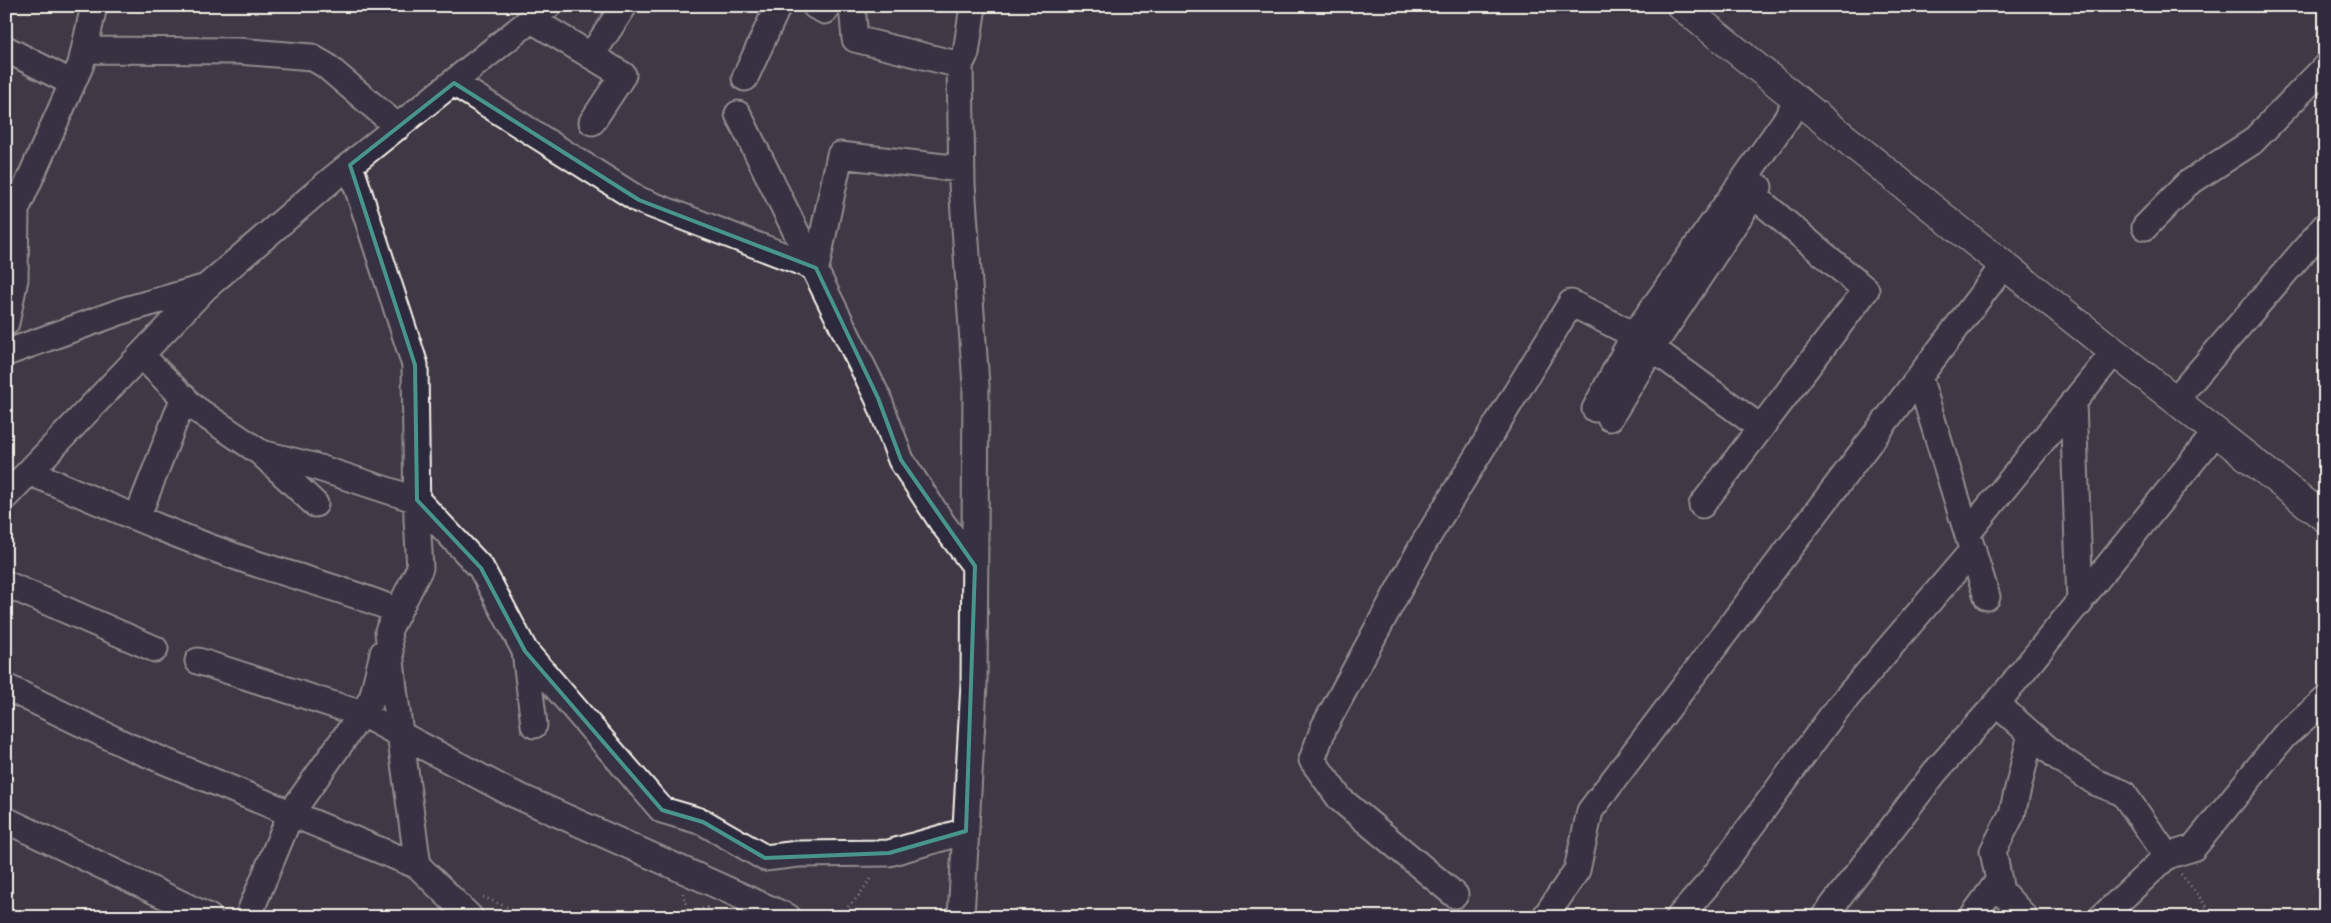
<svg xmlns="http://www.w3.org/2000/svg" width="2331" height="923" font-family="'Playpen Sans',sans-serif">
	<rect width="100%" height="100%" fill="#403945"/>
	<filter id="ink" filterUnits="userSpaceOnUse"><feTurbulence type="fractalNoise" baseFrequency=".02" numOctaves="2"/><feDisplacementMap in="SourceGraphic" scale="10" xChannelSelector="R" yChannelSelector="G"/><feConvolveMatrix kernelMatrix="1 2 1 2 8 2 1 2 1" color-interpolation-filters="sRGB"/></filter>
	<g filter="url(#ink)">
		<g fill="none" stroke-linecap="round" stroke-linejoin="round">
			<defs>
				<path id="minor" d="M815,6L825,11
					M852,6L855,39L960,65
					M532,20L623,75L592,122
					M6,49L72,83
					M84,50L238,51L311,57L325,65L398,127
					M591,56L624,6
					M745,78L778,6
					M454,83L639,200L816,268L840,155L961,169
					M738,114L878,398L901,460L943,524L975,566
					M350,165L415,365L417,520L420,568L388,631L394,689L418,866
					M2145,227L2187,184L2252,142L2325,67
					M6,323L15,279L16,210L81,64L94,6
					M6,353L125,310L203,288
					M141,355L193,407L261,453L315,504
					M1919,377L1987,597
					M2175,400L2325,226
					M2073,402L2080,603
					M1595,409L1634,335L1761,428
					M1610,418L1652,348L1759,187
					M261,453L313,466L417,500L481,568L525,651L662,810L703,822L765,858L798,854L889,853L966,831
					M29,472C102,503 175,536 251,562C300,578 350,591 398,611
					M6,496L205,288L331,180L548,6
					M1702,505L1866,290L1753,195
					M137,518L184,397
					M1968,533L2114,352
					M6,584L155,649
					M525,651L534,725
					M198,661L362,714L507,791L788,917
					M6,687L128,746L418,866L470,917
					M6,820L209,917
					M2167,856L2123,793L2095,782L2056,756L2007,713L1998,702L2216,432
					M1455,895L1340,799L1312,760L1324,727L1424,543L1571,303L1634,335L1787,118L1797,99
					M248,917L291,813L372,699L383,653
					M961,917L974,684L976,385L962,184L960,65L966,53L973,6
					M1545,917L1577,870L1590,811L2004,265
					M1679,917L1710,882L1836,710L1973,550
					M1824,917L1935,772L1998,702
					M1972,917L1999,880
					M2025,917L2001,891L1993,851L2012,814L2031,734
					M2102,917L2167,856L2193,848L2284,736L2325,700"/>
				<path id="major" d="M1681,6L1962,232L2325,518"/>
			</defs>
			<use href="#minor" stroke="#f4f1e8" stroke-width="29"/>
			<use href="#major" stroke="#f4f1e8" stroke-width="31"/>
			<path stroke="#f4f1e8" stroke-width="3" stroke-dasharray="1 4" stroke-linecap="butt" d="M2181,874L2215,917
				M683,893L689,917
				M483,897L531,917
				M668,917L711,907
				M837,917L857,898L873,876"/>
			<use href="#minor" stroke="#2f2a3d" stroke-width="25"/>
			<use href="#major" stroke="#2f2a3d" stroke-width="28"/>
		</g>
	</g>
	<path d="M0 0H2331V923H0ZM454,83L639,200L816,268L878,398L901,460L975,566L966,831L889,853L765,858L703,822L662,810L525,651L481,568L417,500L415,365L350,165Z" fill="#403945" fill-opacity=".55" fill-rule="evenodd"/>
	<path fill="none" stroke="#48958c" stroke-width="4" stroke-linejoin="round" d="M454,83L639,200L816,268L878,398L901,460L975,566L966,831L889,853L765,858L703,822L662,810L525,651L481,568L417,500L415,365L350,165Z"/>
	<rect width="2331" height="923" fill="none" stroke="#2f2a3d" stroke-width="25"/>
	<rect x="12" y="12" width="2306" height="898" fill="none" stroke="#f4f1e8" stroke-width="2" filter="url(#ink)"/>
</svg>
